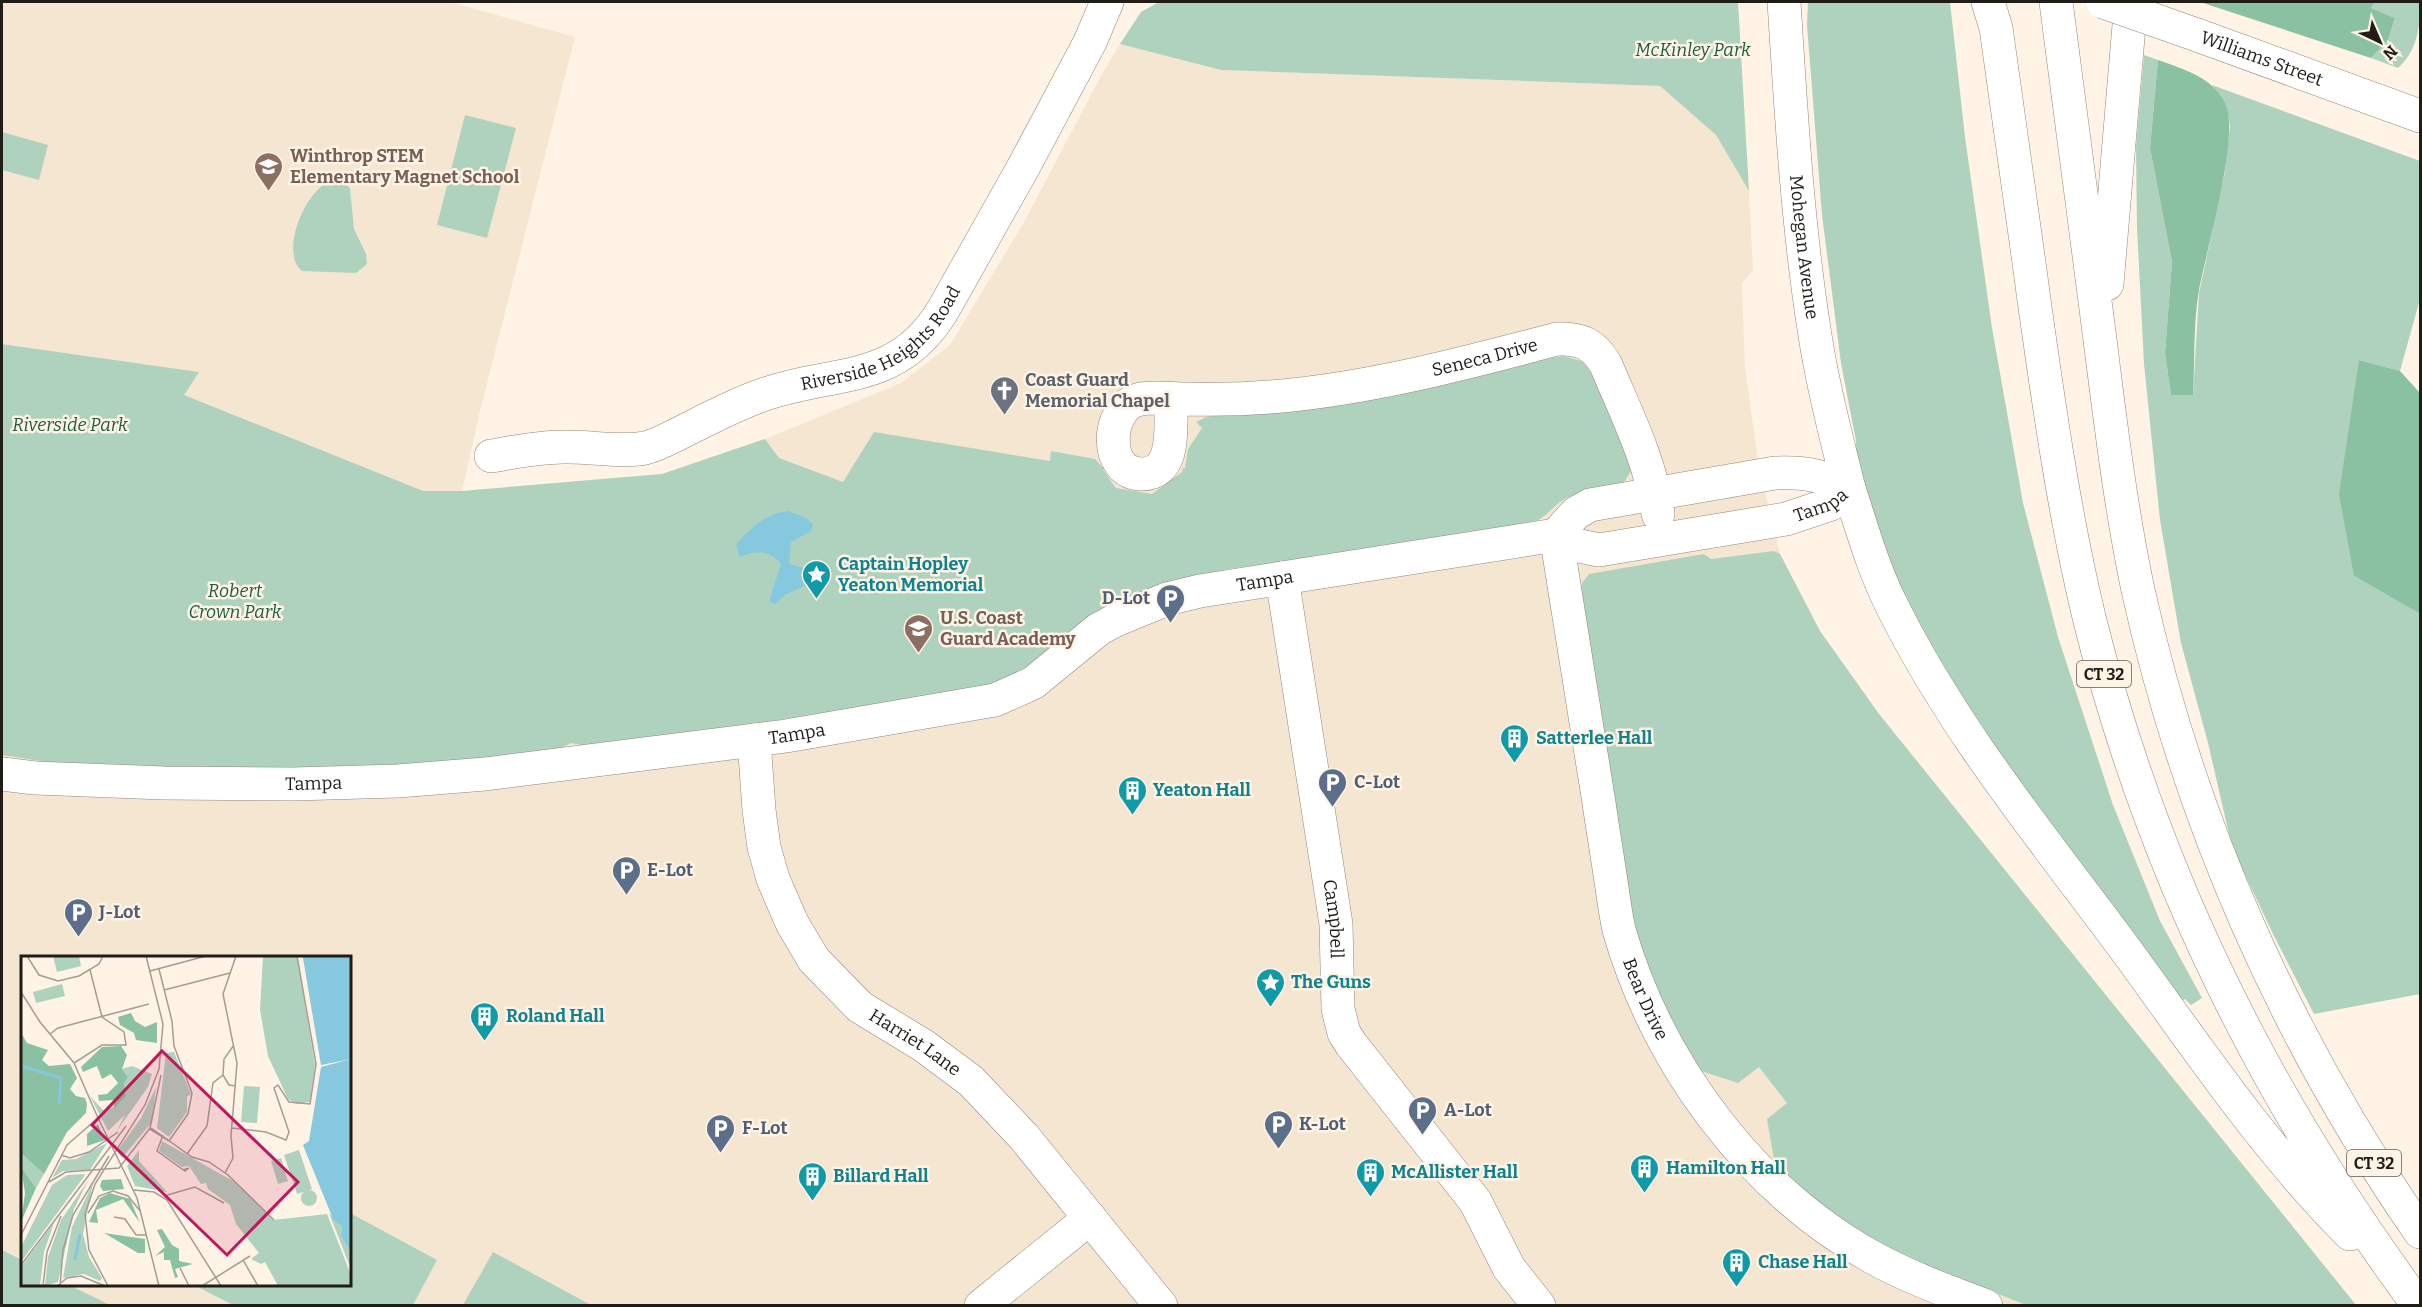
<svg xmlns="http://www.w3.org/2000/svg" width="2422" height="1307" font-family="Bitter,serif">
	<rect width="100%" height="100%" fill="#fef3e5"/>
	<path fill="#f5e6d1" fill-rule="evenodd" d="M2,2H450L575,37L480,411L462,491L662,474L765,439L901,383L950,345L1023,224L1102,74L1120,44L1221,70L1660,86L1716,135L1749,191L1753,270L1742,284L1745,367L1758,462L1780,554L1820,631L1879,714L2356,1305L2,1306V612L199,372L2,344ZM22,958H350V1284H22Z"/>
	<path fill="#afd2be" d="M1159,2H1738L1749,191L1716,135L1660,86L1221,70L1120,44L1141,12Z
		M1808,2H1950L1965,137L1992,328L2023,503L2058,637L2113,805L2160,921L2202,998L2191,1005L2185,999L2176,1004L1962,714L1880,564L1854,456L1856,441L1841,363L1822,215L1807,25Z
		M2375,2H2420C2420,27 2418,50 2398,68L2371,58L2388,40L2395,18L2371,8Z
		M2144,55L2158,60L2150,148L2172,262L2165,353L2171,395H2193L2199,293L2225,172L2230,126L2226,105L2212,85L2420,161V299L2400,371L2359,360L2354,576L2420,614V994L2314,1014L2274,936L2232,847L2208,743L2181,643L2160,520L2144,364L2137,228L2136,147Z
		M465,115L516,128L487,238L437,225Z
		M2,132L48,145L39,180L2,170Z
		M339,178L345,181L350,189L354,229L366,254L367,264L356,273L302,271C278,253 307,181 339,178Z
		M2,344L199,372L184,395L423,491H462L662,474L765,439L779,458L843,482L874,432L1050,461L1051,451L1095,459L1104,469L1103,470L1116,488L1152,494L1182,472L1183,468H1185L1188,449L1202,428L1196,422L1206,417L1563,356L1581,361L1592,371L1629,458L1631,471L1623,484C1603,488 1581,490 1563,500C1553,506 1546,517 1536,521L1353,552L1228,569L1168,582L1116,604L1020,671L995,683L969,690L605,747H591L571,743L551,754L315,773L67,765L2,755Z
		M1774,551L1780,554L1820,631L1879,714L2356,1305H2026L1910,1259L1854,1229L1820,1206L1775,1165L1767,1119L1787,1103L1759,1067L1738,1083L1698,1070L1649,976L1633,920L1580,595L1582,583L1589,574L1704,554L1711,559Z
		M350,1213L437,1260L413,1305H233L194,1285L350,1284Z
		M2,1250L22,1260V1284L69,1285L110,1305H2Z
		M493,1252L591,1305H463Z"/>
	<path fill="#8ac1a2" d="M2200,2H2375L2371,8L2395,18L2388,40L2371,58Z
		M2158,60C2185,70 2211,76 2225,103C2241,134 2206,251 2199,290C2193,324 2195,361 2193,395H2171L2165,353L2172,262L2150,148Z
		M2359,360L2400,371L2420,393V614L2354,576L2339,494Z"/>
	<path fill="#86c8de" d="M788,511L806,518L813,524L811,531L791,542L789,564L812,570L815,578L808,584L785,595L775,604L770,602C771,590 778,576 781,563C768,550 757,550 740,557L736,544C751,528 765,514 788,511Z"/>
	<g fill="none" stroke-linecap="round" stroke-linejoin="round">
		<defs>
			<g id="minor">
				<path id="s1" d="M1171,399C1170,423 1178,474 1142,474C1103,474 1106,409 1137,400C1151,396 1171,399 1187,399C1219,400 1250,399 1282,396C1376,387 1466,363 1557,339C1581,338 1594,344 1606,365C1626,413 1651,462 1658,514"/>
				<path id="s2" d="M491,456C515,452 539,447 563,447C590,446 619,453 645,448C657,445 668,439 678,434C704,421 730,407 757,397C829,369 896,388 943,310L1024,166L1090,42L1107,2"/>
				<path id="s3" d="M1556,535C1570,625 1585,714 1599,803C1603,831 1608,860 1612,888C1614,902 1616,916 1619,930C1658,1064 1750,1189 1872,1257C1908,1277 1947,1291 1986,1306"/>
				<path id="s4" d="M1282,578L1336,924L1338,1009L1344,1033L1351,1044L1475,1201L1509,1268L1539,1306"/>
				<path id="s5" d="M754,740L759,810L764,847L773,879L792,923L814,960L860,1007L924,1046L971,1081L1024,1137L1161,1306"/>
				<path id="s6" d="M2,774L35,778L164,783L294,784L398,781L485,774L786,736L995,700L1033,683L1099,629L1116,620L1167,599L1200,591L1556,535L1570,544L1599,550L1786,519L1831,504L1849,489C1821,475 1807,472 1775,473L1590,505L1576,513L1556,535"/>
				<path d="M981,1306L1090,1218"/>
			</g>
			<g id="major">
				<path id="s7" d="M1784,2C1791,111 1797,220 1814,329C1822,383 1836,436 1849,489"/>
				<path id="s8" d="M2197,35L2420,116"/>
			</g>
			<path id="highway" d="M1988,2L1996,28C2009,118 2022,209 2034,300C2049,406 2064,513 2089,617C2151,868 2265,1099 2419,1306
				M2056,2C2070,112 2085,222 2099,332C2110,418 2120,505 2138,590C2189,820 2286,1039 2420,1232
				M2107,284L2131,2
				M1849,489C1862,528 1873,568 1891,604C1954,732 2047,843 2131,957C2200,1052 2267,1151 2350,1234"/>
		</defs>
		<use href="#minor" stroke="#91877a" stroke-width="34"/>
		<use href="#major" stroke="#91877a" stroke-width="34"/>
		<use href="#highway" stroke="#91877a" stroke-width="34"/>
		<use href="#minor" stroke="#fff" stroke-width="33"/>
		<use href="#major" stroke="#fff" stroke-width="33"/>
		<use href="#highway" stroke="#fff" stroke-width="33"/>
		<defs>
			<path id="major-bridge" d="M2103,2L2197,35"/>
		</defs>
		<use href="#major-bridge" stroke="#91877a" stroke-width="34" stroke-linecap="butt"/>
		<use href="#major-bridge" stroke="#fff" stroke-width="33"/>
	</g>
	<defs>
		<symbol id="school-pin" viewBox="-11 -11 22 30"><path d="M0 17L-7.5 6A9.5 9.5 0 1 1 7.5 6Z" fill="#8d6e63" stroke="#fef3e5"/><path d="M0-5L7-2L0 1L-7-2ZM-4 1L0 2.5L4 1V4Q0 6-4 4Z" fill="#fff"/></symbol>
		<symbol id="church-pin" viewBox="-11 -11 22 30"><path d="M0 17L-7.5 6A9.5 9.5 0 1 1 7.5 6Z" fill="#6b7280" stroke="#fef3e5"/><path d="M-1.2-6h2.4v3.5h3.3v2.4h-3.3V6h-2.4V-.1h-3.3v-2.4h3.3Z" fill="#fff"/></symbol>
		<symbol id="sight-pin" viewBox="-11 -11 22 30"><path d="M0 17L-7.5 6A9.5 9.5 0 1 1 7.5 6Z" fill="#0f9aa8" stroke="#fef3e5"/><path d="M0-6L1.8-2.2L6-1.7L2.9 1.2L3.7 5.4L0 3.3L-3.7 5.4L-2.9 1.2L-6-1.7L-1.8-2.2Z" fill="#fff"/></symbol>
		<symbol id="parking-pin" viewBox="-11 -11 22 30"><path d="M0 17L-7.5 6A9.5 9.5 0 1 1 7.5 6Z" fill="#5c6f8a" stroke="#fef3e5"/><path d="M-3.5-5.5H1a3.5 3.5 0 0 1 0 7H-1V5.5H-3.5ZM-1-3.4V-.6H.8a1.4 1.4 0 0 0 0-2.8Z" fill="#fff"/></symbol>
		<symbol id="university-pin" viewBox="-11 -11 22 30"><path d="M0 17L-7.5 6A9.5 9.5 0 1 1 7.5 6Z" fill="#8d6e63" stroke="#fef3e5"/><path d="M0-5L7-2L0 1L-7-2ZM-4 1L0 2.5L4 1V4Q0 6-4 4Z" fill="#fff"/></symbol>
		<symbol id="building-pin" viewBox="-11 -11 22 30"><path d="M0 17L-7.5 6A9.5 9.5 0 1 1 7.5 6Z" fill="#0f9aa8" stroke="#fef3e5"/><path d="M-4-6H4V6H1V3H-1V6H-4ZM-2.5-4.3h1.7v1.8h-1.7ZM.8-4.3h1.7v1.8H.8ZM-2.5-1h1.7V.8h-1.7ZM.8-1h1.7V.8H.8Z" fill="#fff"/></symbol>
	</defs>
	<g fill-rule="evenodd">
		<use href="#school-pin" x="252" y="150" width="33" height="45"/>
		<use href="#church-pin" x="988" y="374" width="33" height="45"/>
		<use href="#sight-pin" x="800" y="558" width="33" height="45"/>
		<use href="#parking-pin" x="1154" y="582" width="33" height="45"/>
		<use href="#university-pin" x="902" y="612" width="33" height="45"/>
		<use href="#building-pin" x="1498" y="722" width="33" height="45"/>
		<use href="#parking-pin" x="1316" y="766" width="33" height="45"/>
		<use href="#building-pin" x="1116" y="774" width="33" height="45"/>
		<use href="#parking-pin" x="610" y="854" width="33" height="45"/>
		<use href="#parking-pin" x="62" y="896" width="33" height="45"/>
		<use href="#sight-pin" x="1254" y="966" width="33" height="45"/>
		<use href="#building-pin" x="468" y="1000" width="33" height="45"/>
		<use href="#parking-pin" x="1406" y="1094" width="33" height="45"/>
		<use href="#parking-pin" x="1262" y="1108" width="33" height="45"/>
		<use href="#parking-pin" x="704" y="1112" width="33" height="45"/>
		<use href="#building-pin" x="1628" y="1152" width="33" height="45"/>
		<use href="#building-pin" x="1354" y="1156" width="33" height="45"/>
		<use href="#building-pin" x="796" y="1160" width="33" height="45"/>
		<use href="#building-pin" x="1720" y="1246" width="33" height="45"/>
	</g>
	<g text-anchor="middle" stroke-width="5" stroke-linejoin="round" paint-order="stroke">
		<g fill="#fef3e5" stroke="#635c55" stroke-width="1.5">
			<rect x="2077" y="661" width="54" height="26" rx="4.5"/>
			<rect x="2347" y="1150" width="54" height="26" rx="4.5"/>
		</g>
		<g font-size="16" font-weight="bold" fill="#201c17">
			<text x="2104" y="680">CT 32</text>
			<text x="2374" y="1169">CT 32</text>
		</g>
		<g font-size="18" font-style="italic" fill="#1c5d3f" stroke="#fef3e5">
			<text x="1693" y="56">McKinley Park</text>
			<text x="70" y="431">Riverside Park</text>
			<text x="235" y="597">Robert<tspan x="235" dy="21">Crown Park</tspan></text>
		</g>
		<g font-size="18" fill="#201c17" stroke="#fef3e5">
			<text dy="6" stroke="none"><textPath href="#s8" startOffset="69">Williams Street</textPath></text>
			<text dy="6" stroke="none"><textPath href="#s7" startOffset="246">Mohegan Avenue</textPath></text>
			<text dy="6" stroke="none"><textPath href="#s2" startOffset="420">Riverside Heights Road</textPath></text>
			<text dy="6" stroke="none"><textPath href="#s1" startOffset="542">Seneca Drive</textPath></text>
			<text dy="6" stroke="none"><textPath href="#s6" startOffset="1868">Tampa</textPath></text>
			<text dy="6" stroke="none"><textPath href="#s6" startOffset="1300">Tampa</textPath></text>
			<text dy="6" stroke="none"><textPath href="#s6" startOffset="798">Tampa</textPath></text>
			<text dy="6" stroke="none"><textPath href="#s6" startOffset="312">Tampa</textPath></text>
			<text dy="6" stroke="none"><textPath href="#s4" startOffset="345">Campbell</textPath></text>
			<text dy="6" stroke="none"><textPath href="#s3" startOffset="474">Bear Drive</textPath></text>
			<text dy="6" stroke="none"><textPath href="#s5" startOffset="363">Harriet Lane</textPath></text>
		</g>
		<g font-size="18" font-weight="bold" fill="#785e54" stroke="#fef3e5" text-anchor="start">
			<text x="290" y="162">Winthrop STEM<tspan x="290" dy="21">Elementary Magnet School</tspan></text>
			<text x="940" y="624">U.S. Coast<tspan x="940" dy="21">Guard Academy</tspan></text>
		</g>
		<g font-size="18" font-weight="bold" fill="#5b616d" stroke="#fef3e5" text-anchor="start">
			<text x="1025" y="386">Coast Guard<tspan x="1025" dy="21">Memorial Chapel</tspan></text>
		</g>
		<g font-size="18" font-weight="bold" fill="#0d838f" stroke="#fef3e5" text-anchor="start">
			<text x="838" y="570">Captain Hopley<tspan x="838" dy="21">Yeaton Memorial</tspan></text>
			<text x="1536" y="744">Satterlee Hall</text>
			<text x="1153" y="796">Yeaton Hall</text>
			<text x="1291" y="988">The Guns</text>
			<text x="506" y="1022">Roland Hall</text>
			<text x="1666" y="1174">Hamilton Hall</text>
			<text x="1391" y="1178">McAllister Hall</text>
			<text x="833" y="1182">Billard Hall</text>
			<text x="1758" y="1268">Chase Hall</text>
		</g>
		<g font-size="18" font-weight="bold" fill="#4e5e75" stroke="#fef3e5" text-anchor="start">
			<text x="1150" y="604" text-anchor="end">D-Lot</text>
			<text x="1354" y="788">C-Lot</text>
			<text x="647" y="876">E-Lot</text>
			<text x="99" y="918">J-Lot</text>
			<text x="1444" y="1116">A-Lot</text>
			<text x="1299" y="1130">K-Lot</text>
			<text x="742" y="1134">F-Lot</text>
		</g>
	</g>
	<g transform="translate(21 956)">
		<rect width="330" height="330" fill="#fef3e5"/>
		<path d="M32,0H58L60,10L36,16ZM242,0H276L294,109L289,146L275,148L267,143L247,100L239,54ZM41,28L44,40L15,47L12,36ZM153,96L170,138L166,141V156L148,181L136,172L145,97ZM111,110L131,118L127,131L95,176L104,159L87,175L69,140L82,154L93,151L105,140L103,128L107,121L101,113ZM223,130L239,131L236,167L220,166ZM135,131L131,166L101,202L96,195L120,162ZM141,185L212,225L252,264L306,258L330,319V330H257L244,306L240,308L230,303L238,297L215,268L209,249L187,233L185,227L180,228L168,210L161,211L138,195ZM86,187L69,214L42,215L31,222L41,204L55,203ZM118,194V205L146,236L114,230L106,210ZM278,194L291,233L276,238L263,199ZM0,197L23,218L15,232L0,211ZM260,202L267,225L257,228L250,205ZM64,218L62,222L0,306V291L31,229L46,219ZM68,223L53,253L37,326L24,330L27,301L40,264ZM72,227L62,278L68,301L81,322L79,325L63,318L42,322L51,271ZM280 242a8 8 0 1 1 16 0a8 8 0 1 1-16 0ZM308,257L321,270L320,280L330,296V313ZM33,267L23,296L19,330H0V311Z" fill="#afd2be"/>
		<path d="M110,57L114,65L124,71L136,66V87L115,84L113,77L99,69L97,61ZM0,77L6,87L27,94L21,104L28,110L49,108L56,122L49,133L55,140L64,142L66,148L65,157L46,176L23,218L0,197ZM100,90L106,99L101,113L107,121L103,128L105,140L93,152L92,144L78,145L77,139L86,138L97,127L90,118L81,123L76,110L62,116L60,111L81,91ZM77,168L84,184L66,190V178ZM0,211L15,232L0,266L4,237ZM100,223L103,233L82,235L79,230L81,224ZM89,237L109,243L119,267L102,243L75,254L77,267L68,266L79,242ZM141,273L151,289L158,293V305L172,308L154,313L157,321L154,322L149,304H143V296L134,300L144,291L136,274ZM83,277L124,283V297H117Z" fill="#8ac1a2"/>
		<path d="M279,0H330V296L320,280L321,270L312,263L282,189L288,185L300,111Z" fill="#86c8de"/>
		<path d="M278,0L282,2L300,109L330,103L300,111L298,117Z" fill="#fef3e5"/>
		<path fill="none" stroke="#86c8de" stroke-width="3" d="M0,110L40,122L38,148M54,304L59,278"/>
		<path fill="none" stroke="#a59d93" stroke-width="1.5" d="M6,0L18,19L37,25L58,20L78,8L82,0M138,13L151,65L153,90L171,137L167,158L148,185M129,15L185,0M143,34L209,17M0,36L19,66L53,107L77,162M29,78L37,72L128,48M213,89L203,103L202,119L208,129L215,130M53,107L81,89H105L103,76L81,61L69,14M129,172L140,119M130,172L171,201L188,206L207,219L253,264M211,172L245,176L265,184L268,176L253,132L257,129L268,146L289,148L295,108L276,0M129,173L148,185M142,179L136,195L164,215L168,212L162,214M166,198L186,170L192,127L202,119M40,199L49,202L68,196L97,176M204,217L212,202L210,180L216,107L202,38L215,0M28,226L45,216L98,212L129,172M113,234L133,236L146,244L200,330M143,240L174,231L203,247M67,257L78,240L92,235L107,240L120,256M93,261L104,263L115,279H125M0,279L46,189L77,162L116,242L138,330M222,304L237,330M0,309L105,170M159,312L168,330M22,330L26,296L40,260M36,330L46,322L60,320L84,330M39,330L42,294L52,259L88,200M87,330L68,294L64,258L74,228L124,149L138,113L142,68L125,0M181,330L229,300"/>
		<path fill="#c2185b" fill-opacity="0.15" stroke="#c2185b" stroke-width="3" d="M141,95L277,226L206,299L71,169Z"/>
		<rect width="330" height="330" fill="none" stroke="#201c17" stroke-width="3"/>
	</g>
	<rect width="2422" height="1307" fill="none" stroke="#201c17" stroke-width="6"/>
	<g transform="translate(2380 42) rotate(136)" stroke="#fef3e5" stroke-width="4.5" paint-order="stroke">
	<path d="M0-4.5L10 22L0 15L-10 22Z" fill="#201c17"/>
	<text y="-9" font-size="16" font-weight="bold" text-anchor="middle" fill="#201c17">N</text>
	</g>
</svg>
